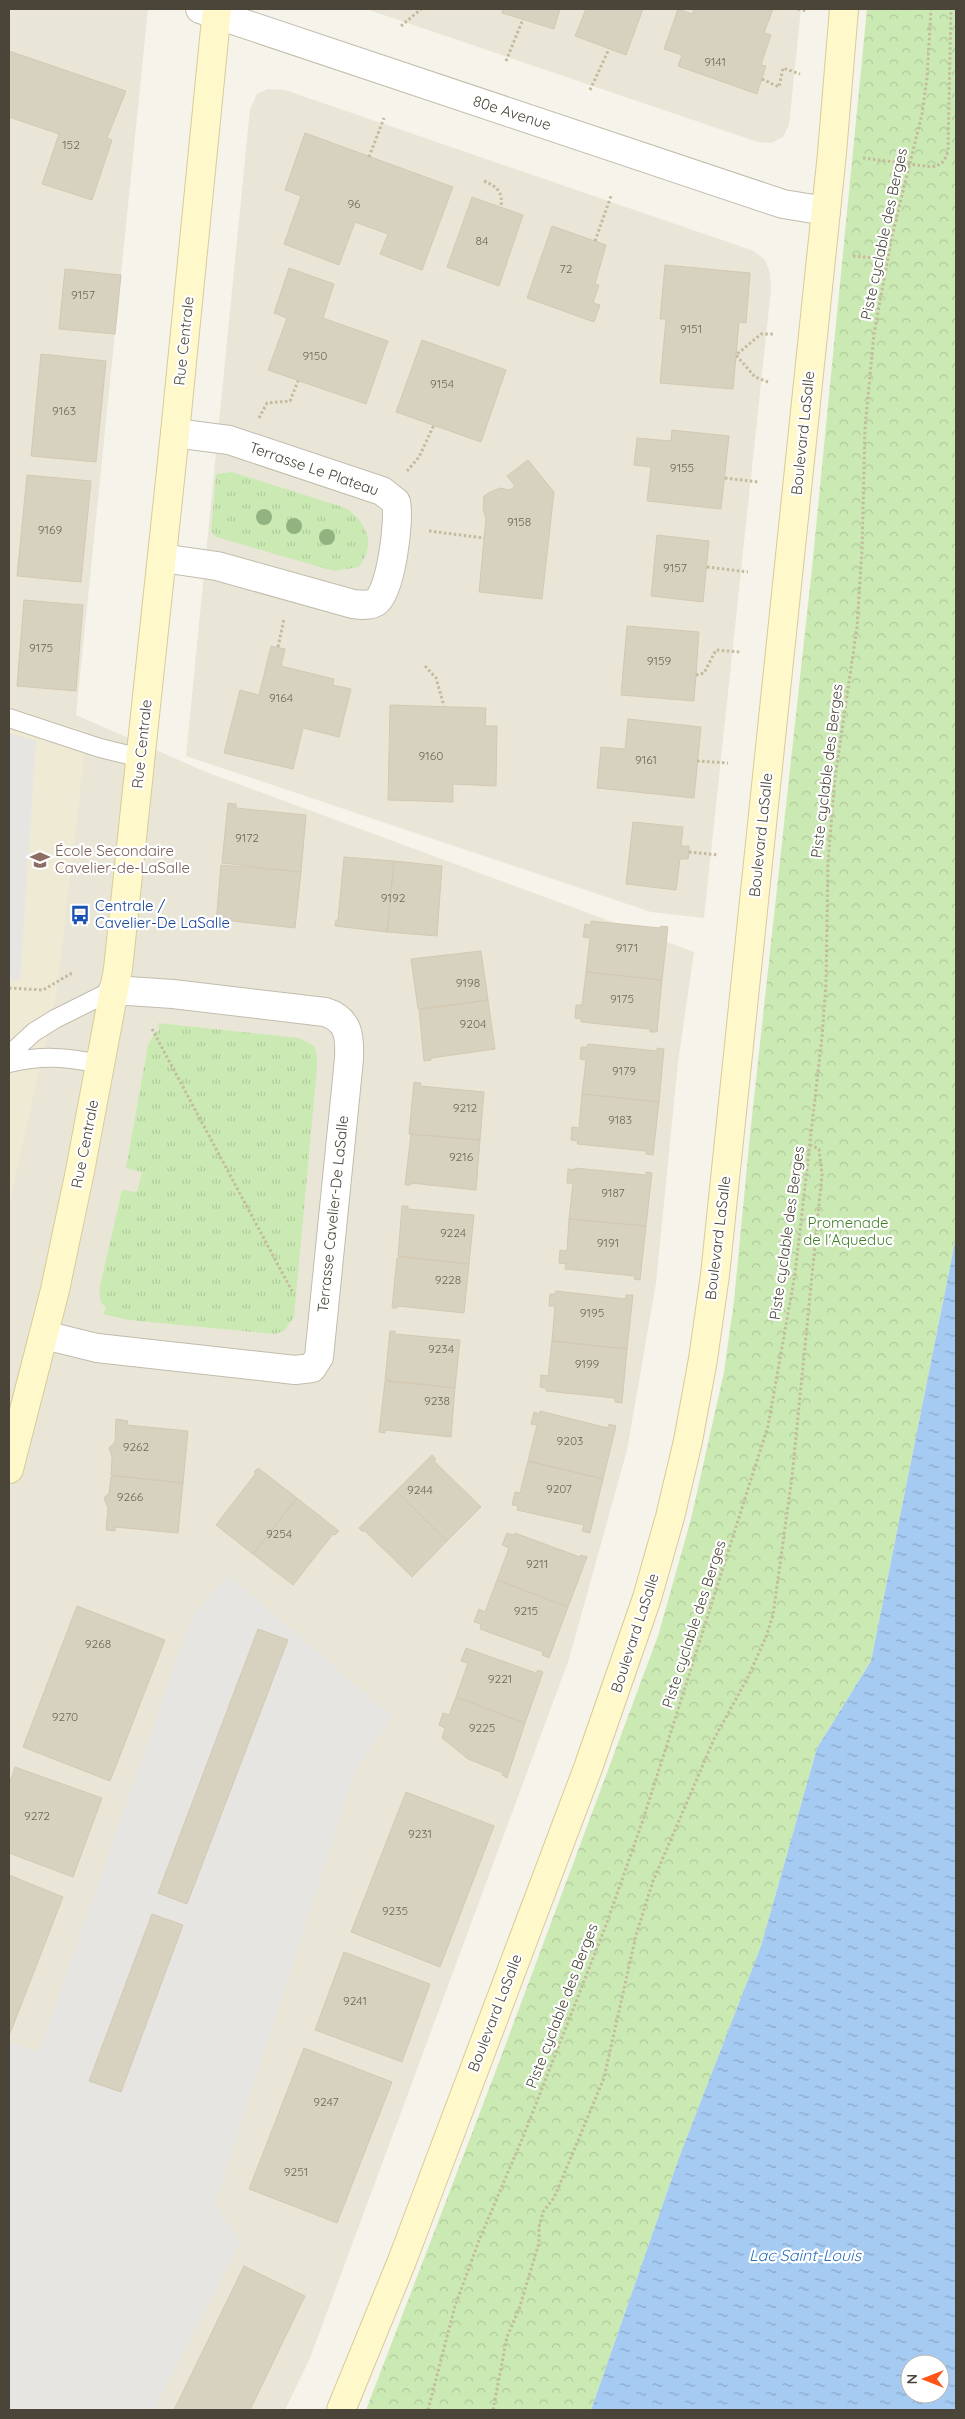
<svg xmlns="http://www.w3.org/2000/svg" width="965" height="2419" font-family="Quicksand,sans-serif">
	<defs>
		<pattern id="grass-tufts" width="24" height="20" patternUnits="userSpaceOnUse" patternTransform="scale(1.25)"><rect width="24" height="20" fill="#cbeab3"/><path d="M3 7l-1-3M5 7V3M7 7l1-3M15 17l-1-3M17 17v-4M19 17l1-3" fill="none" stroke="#b0ca9b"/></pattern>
		<pattern id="park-crowns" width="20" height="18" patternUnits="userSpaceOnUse" patternTransform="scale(1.25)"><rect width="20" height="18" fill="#cbeab3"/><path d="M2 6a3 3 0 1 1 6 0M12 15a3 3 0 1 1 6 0" fill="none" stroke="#b0ca9b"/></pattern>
		<pattern id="water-ripples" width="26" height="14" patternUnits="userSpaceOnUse" patternTransform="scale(1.25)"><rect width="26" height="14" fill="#a6cbf3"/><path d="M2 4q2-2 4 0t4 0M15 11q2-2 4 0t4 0" fill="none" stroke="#89a7c6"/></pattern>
	</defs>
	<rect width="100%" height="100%" fill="#f5f3ea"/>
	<path fill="#e9e6d8" d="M9,9H148L76,715L206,772L694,952L678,1062L656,1283L627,1450L569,1659L310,2358L285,2410H9Z
		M366,9H801L789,125L783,137L771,143L758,142Z
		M268,89L285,90L754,251L765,260L770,273L771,289L704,918L651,912L186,756L250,109L257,94Z"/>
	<path fill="#efead4" d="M9,707L87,732L57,989L9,1205Z"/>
	<path fill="url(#grass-tufts)" d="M232,472L346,508C368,524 376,543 359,567L334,571L216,537L211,531L216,474Z
		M158,1023L299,1038L314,1046L317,1056V1068L294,1317L284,1331L275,1334L129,1320L103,1314L106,1308C99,1302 99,1295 100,1286L122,1190L137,1192L142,1172L126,1168L148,1045L155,1032L159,1031Z"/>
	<path fill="url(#park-crowns)" d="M867,9H956V1237L871,1661L817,1748L761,1946L680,2155L591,2410H366L495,2073L658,1636L691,1519L724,1372L734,1301L750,1135L812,568Z"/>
	<path fill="#e7e5e2" d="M9,733L36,741L20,981H9Z
		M228,1575L393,1717L356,1769L215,2204L240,2242L154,2410H9V2051L11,2043L39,2052L192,1617Z"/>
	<path fill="url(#water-ripples)" fill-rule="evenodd" d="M956,1237V2410H591L680,2155L761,1946L817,1748L871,1661ZM910,2364H940V2394H910Z"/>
	<path fill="#d7d1bf" stroke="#d3c9b2" d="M503,9H560L554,29L502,13Z
		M586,9H643L626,55L575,36Z
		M678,9L692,14L694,9H773L764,33L771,35L761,65L766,66L757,94L678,66L682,55L664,49Z
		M9,51L126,91L107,138L112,140L92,200L42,184L59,134L9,117Z
		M305,133L453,187L422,270L380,254L388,234L355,222L339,265L284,244L301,196L285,190Z
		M472,197L523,215L499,286L447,267Z
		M552,226L606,245L595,284L599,285L593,303L600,305L594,322L527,298Z
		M665,265L750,273L746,323L739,322L733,389L660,383L666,319H660Z
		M289,268L334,284L323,318L388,341L366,404L268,370L287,318L274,313Z
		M65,269L121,275L115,334L59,329Z
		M422,340L506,370L481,442L396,412Z
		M41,354L106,361L96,462L31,456Z
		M672,430L729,436L721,509L647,501L651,467L634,465L637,438L671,441Z
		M528,460L554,492L542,599L479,592L486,519L483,509L484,496L490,492L500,488L510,490L515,486L507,476Z
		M27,475L91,481L81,582L17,576Z
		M657,535L709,541L703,602L651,596Z
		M24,600L83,605L76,691L17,686Z
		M627,626L699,632L694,701L621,695Z
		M271,646L285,649L281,666L334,679L333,685L351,689L339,737L303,728L293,769L224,753L240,690L259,695Z
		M390,705L486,708L485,726H497L496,786L453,784V802L388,800Z
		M628,719L701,727L694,798L597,788L601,747L625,749Z
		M228,803L236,804V808L306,815L301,872L222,863Z
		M633,822L683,827L681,846H689V852L688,859H680L676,890L626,884Z
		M344,857L394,861L387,932L335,926L336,920H338Z
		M394,861L442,866L437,936L387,932Z
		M221,865L301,872L295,928L223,920V924L216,923Z
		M591,921L660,928L661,926L668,927L662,980L586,972L590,938L583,937L585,924L591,925Z
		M481,951L488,1000L418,1009L411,959Z
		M586,972L662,980L657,1032H650V1029L581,1022V1019L575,1018L576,1005H582Z
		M488,1000L495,1049L431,1058V1060L424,1061L419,1010Z
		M588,1044L657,1051V1048L664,1049L659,1102L582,1094L586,1060L580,1059L581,1047H587Z
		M414,1082L421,1083L420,1086L484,1092L480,1140L409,1134Z
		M582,1094L659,1102L653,1155L646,1154V1151L577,1144L578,1141L571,1140L572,1127L579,1128Z
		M411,1134L480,1140L476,1190L411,1183V1185H405Z
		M575,1168L646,1175V1172L652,1173L646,1226L569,1219L573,1183H567L568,1169L575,1170Z
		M402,1206H408V1209L474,1215L469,1264L398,1256Z
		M569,1219L646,1226L640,1280L634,1279L635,1276L565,1269L566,1264L559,1263L560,1250L567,1251Z
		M399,1257L469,1264L464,1313L398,1306L397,1308H392L397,1258Z
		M556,1291L626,1299V1295H633L627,1349L552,1341L555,1306H549L550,1294H555Z
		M390,1331H395V1334L460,1340L455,1388L385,1380Z
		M552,1341L627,1349L622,1403L615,1402V1398L546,1391V1388L540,1387L541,1375L548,1376Z
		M385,1381L455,1388L451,1437L385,1430V1433L379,1432Z
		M540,1411L608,1428L609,1424L616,1426L603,1479L528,1461L537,1425L531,1424L534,1412L539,1414Z
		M116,1419L128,1421L127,1425L188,1431L183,1483L111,1475L112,1457L109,1448L115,1442Z
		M432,1455L436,1459L434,1461L481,1507L447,1541L396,1491Z
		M528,1461L603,1479L590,1533L582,1531L584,1525L517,1510L518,1506L512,1505L515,1492L520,1493Z
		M258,1468L297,1498L253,1554L216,1525L256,1473L254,1472Z
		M113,1476L183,1483L178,1533L115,1527V1531L106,1530L108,1508L104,1498L109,1493L111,1477Z
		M396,1491L447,1541L412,1577L364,1530L363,1532L359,1528Z
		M297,1498L339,1531L335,1535L333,1534L293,1585L253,1554Z
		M507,1533L513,1535L515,1533L580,1557L581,1555L587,1557L568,1607L497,1580L509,1548L502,1545Z
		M497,1580L568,1607L549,1658L542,1655L543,1652L480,1629L481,1624L474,1622L479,1609L485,1612Z
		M77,1606L165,1640L110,1781L23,1747Z
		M258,1629L288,1640L187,1904L158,1893Z
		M466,1648L536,1673L538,1670L543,1672L525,1723L456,1697L468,1663L461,1661Z
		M456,1697L525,1723L507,1778L502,1775L503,1773L468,1759L442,1738L445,1728L439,1725L443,1713L449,1715Z
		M15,1767L102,1798L73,1877L9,1853V1785Z
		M406,1792L494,1826L440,1967L351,1932Z
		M9,1875L63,1897L9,2036Z
		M152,1914L183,1925L121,2092L89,2081Z
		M344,1952L430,1984L402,2062L315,2030Z
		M304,2048L392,2082L337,2223L249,2189Z
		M244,2266L305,2296L250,2410H174Z"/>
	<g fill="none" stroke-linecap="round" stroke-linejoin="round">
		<defs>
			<path id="lane" d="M9,718L100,748L141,758
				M9,1055L34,1032L55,1019L113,990
				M9,1063C43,1055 66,1057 100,1064"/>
			<path id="street" d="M200,9L783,204L826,211
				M162,558L217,566L353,604C361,605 369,606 376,602C391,592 400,519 396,502L382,491L229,440L175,433
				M44,1335L97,1348L295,1370L312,1368L319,1357L349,1059C350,1037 349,1019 325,1012L173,994L113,990"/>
			<path id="secondary" d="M9,1469L55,1290L80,1171L118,969L175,433L217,9
				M341,2410L402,2261L588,1768L647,1598L670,1517L688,1441L703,1359L715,1275L832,153L844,9"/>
		</defs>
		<use href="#lane" stroke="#c1bcac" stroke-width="20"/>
		<use href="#street" stroke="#c1bcac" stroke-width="30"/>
		<use href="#secondary" stroke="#d6cc9a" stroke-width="30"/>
		<path stroke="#c4ba9d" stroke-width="3" stroke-dasharray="2.5 2.5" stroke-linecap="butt" d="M798,9L807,11
			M401,26L421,9
			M506,61L523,19
			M762,79L779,87L783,68L800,74
			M590,90L609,49
			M369,157L384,118
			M863,158L932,167C942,165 945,161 948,151L951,9
			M484,181C498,187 503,193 501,207
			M595,241L611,196
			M853,256L887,259
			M768,382L755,377L736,355L761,334H773
			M259,418L267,403L290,401L298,381
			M407,471L419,457L434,425
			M725,478L758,482
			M429,531L484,538
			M707,567L748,572
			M278,647L284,619
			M425,666L436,678L444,706
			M696,675L704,673L716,650L740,652
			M697,761L728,763
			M689,852L718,855
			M9,988L43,990L72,973
			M152,1029L292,1291
			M428,2410L455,2306L480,2238L523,2137L606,1925L643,1820L768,1426L795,1274L822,1037L826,984L828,861L835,778L857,627L862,551L865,428L874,334L892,236L922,114L927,78L931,9
			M493,2410L507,2337L519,2309L539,2243V2227L543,2212L554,2198L604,2078L636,1935L653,1881L714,1739L748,1677L766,1637L773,1615L792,1477L822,1175L819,1149L810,1145"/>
		<use href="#lane" stroke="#fff" stroke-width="18"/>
		<use href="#street" stroke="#fff" stroke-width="28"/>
		<use href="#secondary" stroke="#fff8cb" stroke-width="28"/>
	</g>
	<g fill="#91b37f">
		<circle cx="264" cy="517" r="8"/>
		<circle cx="294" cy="526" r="8"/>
		<circle cx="327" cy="537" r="8"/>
	</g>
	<defs>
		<symbol id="school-bare" viewBox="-9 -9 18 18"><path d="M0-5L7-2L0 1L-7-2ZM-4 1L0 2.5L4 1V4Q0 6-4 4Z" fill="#8d6e63" stroke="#fff" stroke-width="2.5" paint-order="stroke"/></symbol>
		<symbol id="bus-bare" viewBox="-9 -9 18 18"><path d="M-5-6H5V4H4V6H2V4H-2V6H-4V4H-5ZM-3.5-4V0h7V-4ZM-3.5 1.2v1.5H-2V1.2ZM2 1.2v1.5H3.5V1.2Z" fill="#1a4fb4" stroke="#fff" stroke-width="2.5" paint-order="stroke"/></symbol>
	</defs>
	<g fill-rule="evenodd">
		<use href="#school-bare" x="26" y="846" width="28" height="28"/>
		<use href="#bus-bare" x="66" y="901" width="28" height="28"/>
	</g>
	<g text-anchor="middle" stroke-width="4.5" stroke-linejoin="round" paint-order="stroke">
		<g font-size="12" fill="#6d685a">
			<text x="715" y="66">9141</text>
			<text x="71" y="149">152</text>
			<text x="354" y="208">96</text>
			<text x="482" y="245">84</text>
			<text x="566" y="273">72</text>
			<text x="83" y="299">9157</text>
			<text x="691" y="333">9151</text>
			<text x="315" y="360">9150</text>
			<text x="442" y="388">9154</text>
			<text x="64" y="415">9163</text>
			<text x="682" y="472">9155</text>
			<text x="519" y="526">9158</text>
			<text x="50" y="534">9169</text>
			<text x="675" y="572">9157</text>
			<text x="41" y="652">9175</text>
			<text x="659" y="665">9159</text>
			<text x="281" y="702">9164</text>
			<text x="431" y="760">9160</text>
			<text x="646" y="764">9161</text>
			<text x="247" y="842">9172</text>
			<text x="393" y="902">9192</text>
			<text x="627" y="952">9171</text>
			<text x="468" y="987">9198</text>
			<text x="622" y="1003">9175</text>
			<text x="473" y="1028">9204</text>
			<text x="624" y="1075">9179</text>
			<text x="465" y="1112">9212</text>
			<text x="620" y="1124">9183</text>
			<text x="461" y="1161">9216</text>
			<text x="613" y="1197">9187</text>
			<text x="453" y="1237">9224</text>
			<text x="608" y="1247">9191</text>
			<text x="448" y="1284">9228</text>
			<text x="592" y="1317">9195</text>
			<text x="441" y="1353">9234</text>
			<text x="587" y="1368">9199</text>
			<text x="437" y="1405">9238</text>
			<text x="570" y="1445">9203</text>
			<text x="136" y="1451">9262</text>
			<text x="559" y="1493">9207</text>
			<text x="420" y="1494">9244</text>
			<text x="130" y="1501">9266</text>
			<text x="279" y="1538">9254</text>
			<text x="537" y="1568">9211</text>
			<text x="526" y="1615">9215</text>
			<text x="98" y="1648">9268</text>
			<text x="500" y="1683">9221</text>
			<text x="65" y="1721">9270</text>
			<text x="482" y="1732">9225</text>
			<text x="37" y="1820">9272</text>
			<text x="420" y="1838">9231</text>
			<text x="395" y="1915">9235</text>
			<text x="355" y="2005">9241</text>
			<text x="326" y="2106">9247</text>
			<text x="296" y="2176">9251</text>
		</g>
		<g font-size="15" fill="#4a4538" stroke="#fff">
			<text transform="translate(512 113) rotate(18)" y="5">80e Avenue</text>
			<text transform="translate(884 234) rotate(-78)" y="5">Piste cyclable des Berges</text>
			<text transform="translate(184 341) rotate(-84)" y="5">Rue Centrale</text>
			<text transform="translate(803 433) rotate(-84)" y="5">Boulevard LaSalle</text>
			<text transform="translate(314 469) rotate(19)" y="5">Terrasse Le Plateau</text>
			<text transform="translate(142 744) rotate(-84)" y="5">Rue Centrale</text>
			<text transform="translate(827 771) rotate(-83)" y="5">Piste cyclable des Berges</text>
			<text transform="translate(761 835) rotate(-84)" y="5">Boulevard LaSalle</text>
			<text transform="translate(85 1144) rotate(-79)" y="5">Rue Centrale</text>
			<text transform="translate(333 1214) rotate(-84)" y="5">Terrasse Cavelier-De LaSalle</text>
			<text transform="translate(787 1233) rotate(-82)" y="5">Piste cyclable des Berges</text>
			<text transform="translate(718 1238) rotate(-83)" y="5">Boulevard LaSalle</text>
			<text transform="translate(694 1624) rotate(-72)" y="5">Piste cyclable des Berges</text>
			<text transform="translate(635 1633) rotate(-72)" y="5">Boulevard LaSalle</text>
			<text transform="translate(562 2006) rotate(-69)" y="5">Piste cyclable des Berges</text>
			<text transform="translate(495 2013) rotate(-69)" y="5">Boulevard LaSalle</text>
		</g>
		<g font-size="15" fill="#785e54" stroke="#fff" text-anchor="start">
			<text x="55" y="856">École Secondaire<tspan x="55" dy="17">Cavelier-de-LaSalle</tspan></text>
		</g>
		<g font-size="15" fill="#164399" stroke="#fff" text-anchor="start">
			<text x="95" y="911">Centrale /<tspan x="95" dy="17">Cavelier-De LaSalle</tspan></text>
		</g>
		<g font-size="15" fill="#407e28" stroke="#fff">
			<text x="848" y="1228">Promenade<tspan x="848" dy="17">de l'Aqueduc</tspan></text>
		</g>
		<g font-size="16" font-style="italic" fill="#2d6fba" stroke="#fff">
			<text x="805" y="2261">Lac Saint-Louis</text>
		</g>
	</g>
	<rect width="965" height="2419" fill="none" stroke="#4a4538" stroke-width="20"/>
	<g transform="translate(925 2379) rotate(270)"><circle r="24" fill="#ffffff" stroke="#b7b5af"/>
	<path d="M0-4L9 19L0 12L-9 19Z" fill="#ff5418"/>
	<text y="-8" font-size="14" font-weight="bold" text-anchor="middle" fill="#4a4538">N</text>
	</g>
</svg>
